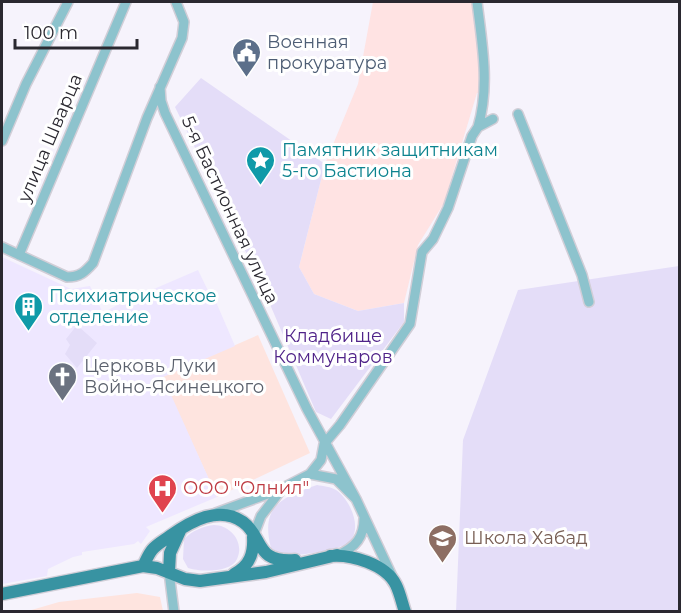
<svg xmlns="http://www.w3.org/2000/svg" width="681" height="613" font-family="Montserrat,sans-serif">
	<rect width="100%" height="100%" fill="#f6f3fc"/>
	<path fill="#fee4df" d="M258,335L310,453L217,497L162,377Z
		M137,593L160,597L163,611H28L59,602Z"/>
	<path fill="#ffe3e3" d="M373,2H481L487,92L477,93L444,203L418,245L404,303L358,311L314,294L299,267L325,164L358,84Z"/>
	<path fill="#eee7ff" d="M2,257L71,289L90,286L103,313L119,304L198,270L214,303L216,302L235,346L163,377L217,497L146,527L150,531L141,544L138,541L134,544L82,552V555L73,557L48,569L47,576L2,584Z"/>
	<path fill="#e4ddf8" d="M201,78L325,164L299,267L314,294L358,311L404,303V322L331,419L316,412L260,281L175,107Z
		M679,266V611L456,612L463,440L518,290Z
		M77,325L97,343L77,368L65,354L70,345L66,339Z
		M317,485C323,486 331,487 336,490C350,499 364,530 348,543C338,550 300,556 288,555C282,555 276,551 271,548C260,506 282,497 317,485Z
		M214,525C230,525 245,542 237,559C231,573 200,572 188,568L183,559L184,539C192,531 203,526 214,525Z"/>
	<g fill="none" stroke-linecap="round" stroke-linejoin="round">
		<defs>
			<path id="minor" d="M477,2C482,43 490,86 478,127
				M160,87L161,101L165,113L307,409L356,499
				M518,114L582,275L589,302
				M2,141L26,84L68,2
				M2,247L67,277C80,277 85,272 93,263L147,118L182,38L184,22L176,2
				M19,255L126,2
				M324,444L340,425L410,324L422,252L433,239L448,208L472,136L478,127L493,119
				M310,474L321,460L324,444
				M216,513L281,489L310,474L336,479L356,499L392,576
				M253,537L261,516L281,490
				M338,555C356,547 364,537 364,518
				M169,572L174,612"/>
			<path id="major" d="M330,556C351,554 386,564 396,585C400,593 402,603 405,612
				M143,566C146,561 148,555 152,550C157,544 165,540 170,536C191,521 219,505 243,522C264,537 254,563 295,560
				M169,572L170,553L180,531
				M234,574C250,566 254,553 253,537
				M2,594L143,566L157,568L185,579L200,581L266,572L337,555"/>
		</defs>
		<use href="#minor" stroke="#d1ced7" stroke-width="12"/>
		<use href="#major" stroke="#d1ced7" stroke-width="15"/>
		<use href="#minor" stroke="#8dc3cd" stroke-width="9"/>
		<use href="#major" stroke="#3893a2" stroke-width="12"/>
	</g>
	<defs>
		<symbol id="civic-pin" viewBox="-11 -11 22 30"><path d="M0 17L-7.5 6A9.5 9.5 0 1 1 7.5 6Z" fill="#5c6f8a" stroke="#fff"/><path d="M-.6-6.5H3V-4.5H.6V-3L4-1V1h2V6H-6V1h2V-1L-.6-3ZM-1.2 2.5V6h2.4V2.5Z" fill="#fff"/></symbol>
		<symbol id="sight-pin" viewBox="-11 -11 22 30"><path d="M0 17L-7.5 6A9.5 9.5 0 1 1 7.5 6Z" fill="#0f9aa8" stroke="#fff"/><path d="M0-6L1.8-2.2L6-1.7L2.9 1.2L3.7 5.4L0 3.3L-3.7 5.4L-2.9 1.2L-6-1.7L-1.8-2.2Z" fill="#fff"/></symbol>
		<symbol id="building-pin" viewBox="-11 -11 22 30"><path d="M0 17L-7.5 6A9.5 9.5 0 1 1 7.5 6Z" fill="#0f9aa8" stroke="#fff"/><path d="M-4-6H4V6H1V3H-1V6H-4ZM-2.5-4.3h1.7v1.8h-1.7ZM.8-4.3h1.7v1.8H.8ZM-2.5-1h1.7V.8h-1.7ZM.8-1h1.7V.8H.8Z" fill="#fff"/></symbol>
		<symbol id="church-pin" viewBox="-11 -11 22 30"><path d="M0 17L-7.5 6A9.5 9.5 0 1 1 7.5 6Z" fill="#6b7280" stroke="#fff"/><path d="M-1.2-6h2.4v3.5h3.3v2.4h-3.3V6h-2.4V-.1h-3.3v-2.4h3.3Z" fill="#fff"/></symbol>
		<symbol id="hospital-pin" viewBox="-11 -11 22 30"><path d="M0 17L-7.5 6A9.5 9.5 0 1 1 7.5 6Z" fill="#e0444e" stroke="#fff"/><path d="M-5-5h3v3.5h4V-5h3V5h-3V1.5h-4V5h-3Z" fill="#fff"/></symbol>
		<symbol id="school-pin" viewBox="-11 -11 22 30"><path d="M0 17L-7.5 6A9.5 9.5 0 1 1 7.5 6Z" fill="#8d6e63" stroke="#fff"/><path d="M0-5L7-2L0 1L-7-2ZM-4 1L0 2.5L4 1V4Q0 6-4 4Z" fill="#fff"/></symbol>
	</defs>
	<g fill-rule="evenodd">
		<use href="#civic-pin" x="230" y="36" width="33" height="45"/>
		<use href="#sight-pin" x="244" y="144" width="33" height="45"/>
		<use href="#building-pin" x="12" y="290" width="33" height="45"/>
		<use href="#church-pin" x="46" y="360" width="33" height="45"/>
		<use href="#hospital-pin" x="146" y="472" width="33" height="45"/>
		<use href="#school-pin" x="426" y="522" width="33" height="45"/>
	</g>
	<g text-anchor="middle" stroke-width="6" stroke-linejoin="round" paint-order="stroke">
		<g font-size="18" fill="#4e5e75" stroke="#fff" text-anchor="start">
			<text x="267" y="48">Военная<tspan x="267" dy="21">прокуратура</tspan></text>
		</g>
		<g font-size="18" fill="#2a2830" stroke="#fff">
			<text transform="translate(50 138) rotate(-67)" y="6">улица Шварца</text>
			<text transform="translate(230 210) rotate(65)" y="6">5-я Бастионная улица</text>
		</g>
		<g font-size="18" fill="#0d838f" stroke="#fff" text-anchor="start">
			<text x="282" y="156">Памятник защитникам<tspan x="282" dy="21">5-го Бастиона</tspan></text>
			<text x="49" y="302">Психиатрическое<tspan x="49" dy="21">отделение</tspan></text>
		</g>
		<g font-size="18" fill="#502389" stroke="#fff">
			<text x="333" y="342">Кладбище<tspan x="333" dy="21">Коммунаров</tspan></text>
		</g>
		<g font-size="18" fill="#5b616d" stroke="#fff" text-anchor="start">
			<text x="84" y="372">Церковь Луки<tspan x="84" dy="21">Войно-Ясинецкого</tspan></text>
		</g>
		<g font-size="18" fill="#be3a42" stroke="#fff" text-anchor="start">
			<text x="183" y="494">ООО "Олнил"</text>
		</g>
		<g font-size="18" fill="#785e54" stroke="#fff" text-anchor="start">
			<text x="464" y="544">Школа Хабад</text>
		</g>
	</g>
	<rect width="681" height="613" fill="none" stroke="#2a2830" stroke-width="6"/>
	<path d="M15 39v9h122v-9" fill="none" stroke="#2a2830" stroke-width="3"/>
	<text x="24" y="39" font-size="18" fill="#2a2830" stroke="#ffffff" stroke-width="4.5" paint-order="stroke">100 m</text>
</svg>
